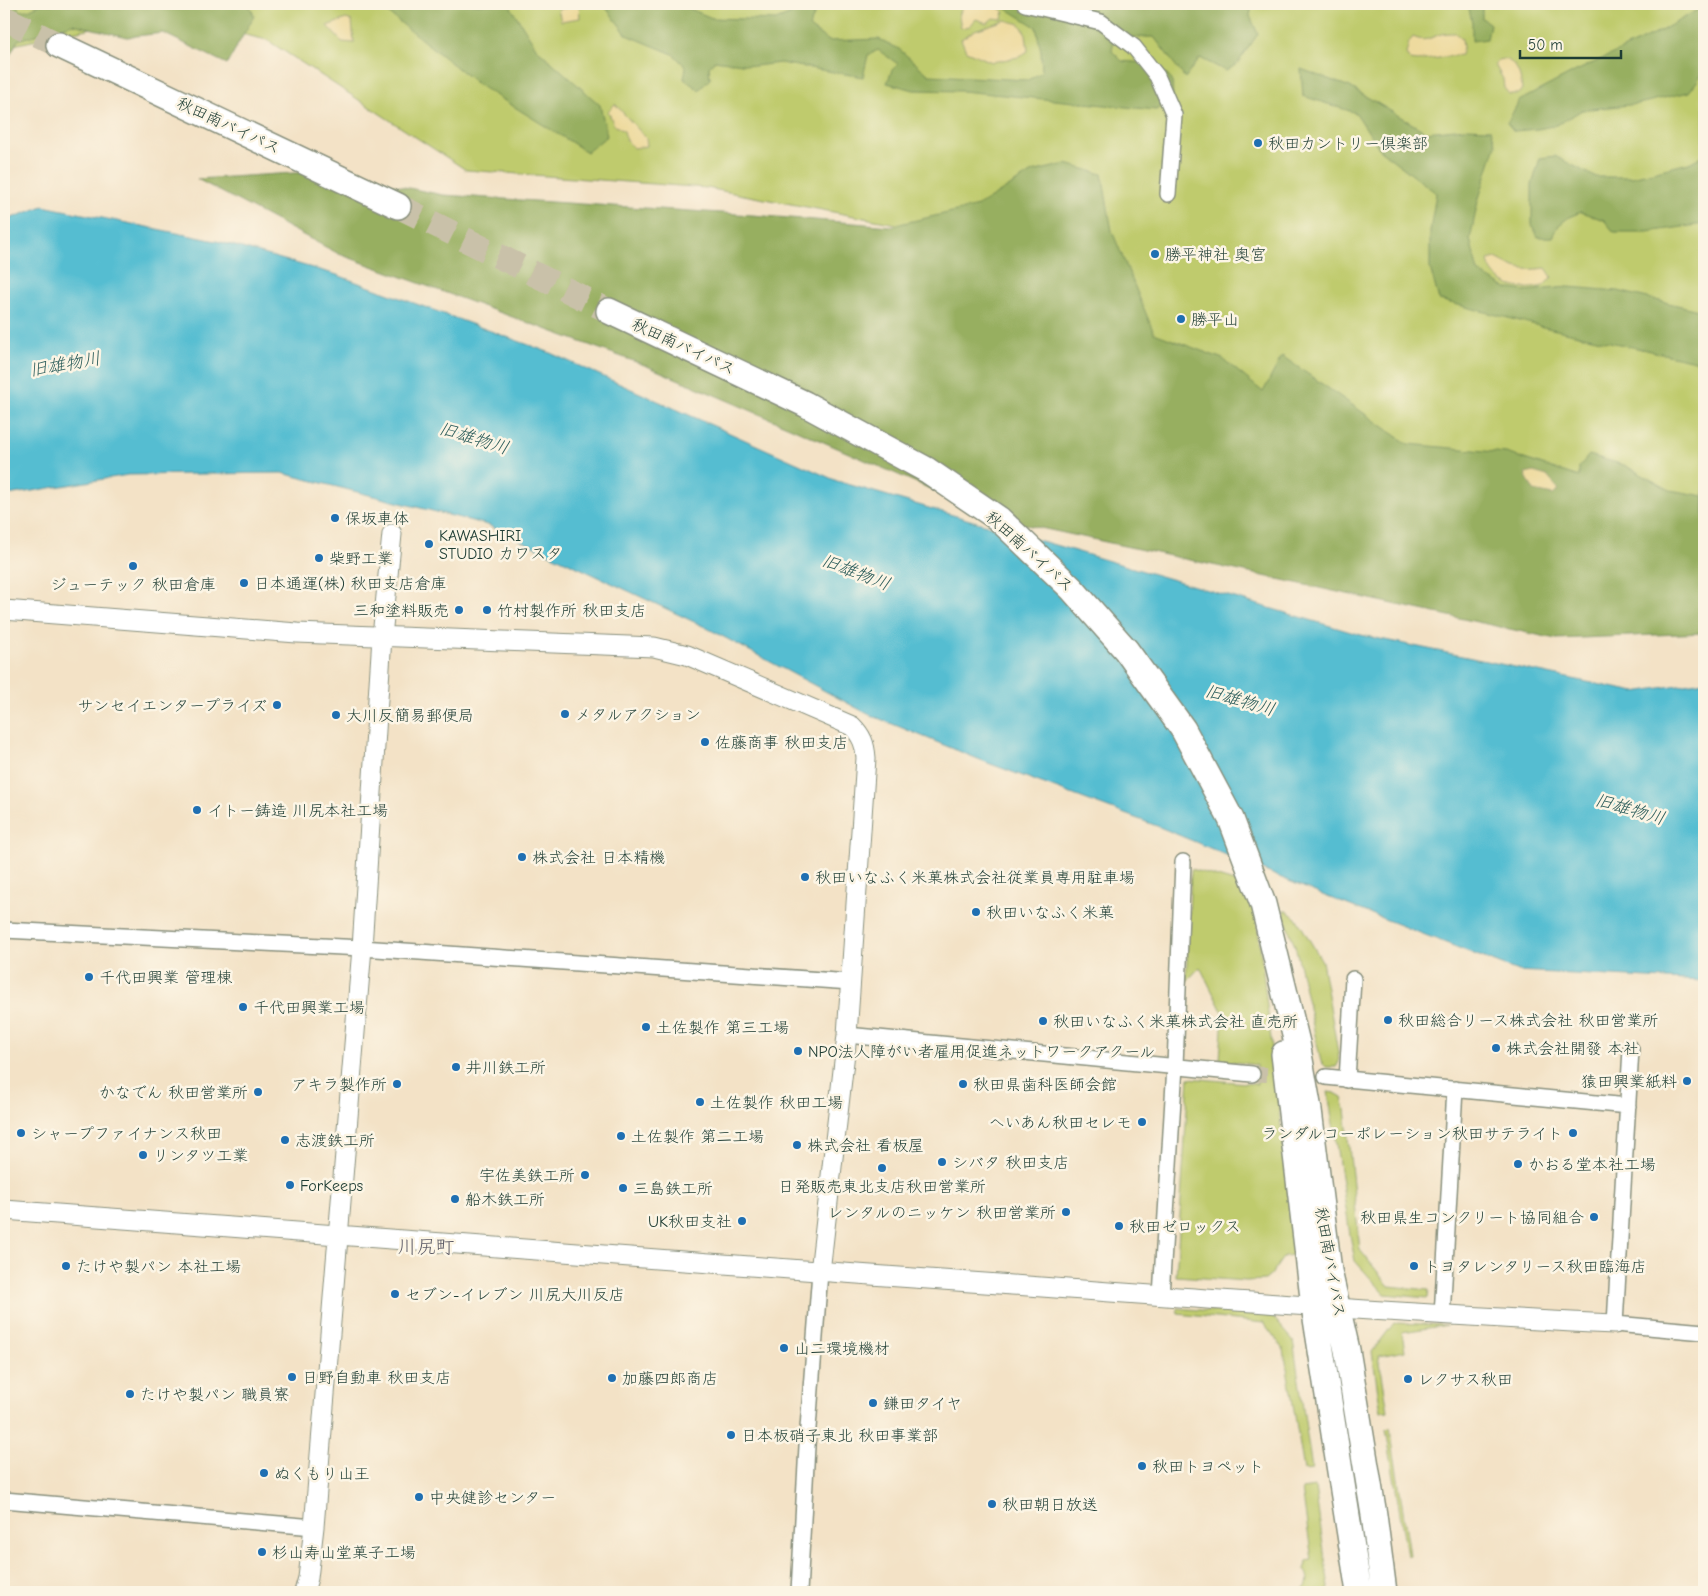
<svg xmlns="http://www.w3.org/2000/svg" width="1708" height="1596" font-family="'Comic Neue','Klee One',sans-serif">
	<rect width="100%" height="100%" fill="#fcf5e5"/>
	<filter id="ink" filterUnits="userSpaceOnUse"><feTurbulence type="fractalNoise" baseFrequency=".02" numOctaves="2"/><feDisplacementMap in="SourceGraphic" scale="10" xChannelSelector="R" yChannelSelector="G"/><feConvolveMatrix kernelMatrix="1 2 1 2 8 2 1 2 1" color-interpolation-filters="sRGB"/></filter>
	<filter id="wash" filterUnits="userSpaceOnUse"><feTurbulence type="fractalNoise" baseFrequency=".0096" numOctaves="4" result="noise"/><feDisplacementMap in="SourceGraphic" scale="20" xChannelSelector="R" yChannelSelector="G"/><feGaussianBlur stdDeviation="1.12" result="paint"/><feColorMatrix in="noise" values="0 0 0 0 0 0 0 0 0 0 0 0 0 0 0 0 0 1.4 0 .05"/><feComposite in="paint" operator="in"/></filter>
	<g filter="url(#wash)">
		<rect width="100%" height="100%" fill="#f3e2c6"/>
		<path fill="#bfcb6d" stroke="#6f8450" d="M4,4H1704V535L1360,465L1017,247L707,188L466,170L267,40L156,14L4,47Z
			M1191,869L1244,885L1257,919L1296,1255L1284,1256L1271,1275L1265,1280L1246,1281L1176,1276L1189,1078L1257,1084L1256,1065L1220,1060L1223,1013L1200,967L1186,982Z
			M1284,911H1287L1297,919L1322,961L1338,1052L1339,1062L1336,1067H1326L1321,1062L1296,949L1284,916Z
			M1328,1092L1335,1093L1342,1097L1345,1109L1360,1250L1389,1286L1429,1290L1428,1298L1385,1294L1355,1261L1350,1235Z
			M1177,1308L1272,1316L1293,1340L1312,1469L1304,1470L1284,1350L1264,1323L1178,1314Z
			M1394,1323L1448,1325L1402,1332L1405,1351L1379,1356L1388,1411L1381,1412L1372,1352Z
			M1390,1428L1410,1555L1407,1556L1386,1429Z
			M1315,1487L1329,1588L1327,1592H1300C1309,1587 1310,1578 1304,1569L1307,1561L1312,1560L1302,1489Z"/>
		<path fill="#97af60" stroke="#5b764a" d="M4,4H17L19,11L28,10L41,4H249L254,16L227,64L163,33L127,37L73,24L18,40L4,66Z
			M377,4H509L537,49L600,105L607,136L587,152L479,85Z
			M603,4H678L712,18L776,20L791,14L793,4H819L809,27L829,41L879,39L899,49L929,75L1028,80L1042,72L1041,51L1036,27L999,4H1252L1250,16L1258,34L1237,64L1226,71L1200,58L1185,78L1154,37L1114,38L1112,51L1122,61L1156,64L1172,80L1173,100L1156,110L962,91L914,90L887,83L892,70L898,64L878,50L868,55L863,77L780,63L755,66L715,60L709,67L710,79L699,90L684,79L686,67L673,54L627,35Z
			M1468,4H1482V18L1490,24L1487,39L1472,41V22Z
			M1704,6V72L1689,92L1638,104L1582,110L1557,125L1538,129L1514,131L1507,123L1519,101L1574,72L1659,32Z
			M1301,69L1350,87L1426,132L1465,128L1491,129L1496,145L1478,201L1470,239L1478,272L1506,288L1524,291L1568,287L1618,291L1698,310L1704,308V363L1543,327L1439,300L1430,268V232L1436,193L1380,150L1356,113L1303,96Z
			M1704,155V224L1647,232H1614L1604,220L1581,212L1569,217L1559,225L1553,237H1538L1532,225V185L1540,158L1555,156L1595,177H1632L1689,163Z
			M1066,164L1102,174L1112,231L1154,333L1223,359L1263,392L1282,356L1408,444L1506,453L1579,477V467L1589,455L1624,465L1670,490L1704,496V633L1556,639L999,519L794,429L647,366L339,254L197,179L326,171L443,195L752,215L891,226L978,206L1032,172Z"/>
		<path fill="#eeda9e" stroke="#868c69" d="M570,4H579L580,18L561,21L558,9L566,8Z
			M963,4H991L1004,11L1002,19L993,18L987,23L976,19L970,26L961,28L959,16Z
			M346,19L352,21L354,43L342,42L327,26Z
			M1005,20L1020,24L1026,34L1028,51L1019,57L992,62L966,51L961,39L975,30Z
			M1455,33L1462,39L1463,47L1461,55L1417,61L1410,60L1406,54L1409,42L1413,37C1424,42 1428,39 1438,35C1443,33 1449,33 1455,33Z
			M1504,59C1518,63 1520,75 1522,89L1518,94H1509L1504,88L1503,79L1495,65L1498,60Z
			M615,104L646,138L647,146L634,148L627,142L624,131L614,125L608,111Z
			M1496,258C1515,269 1523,271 1546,268L1552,277L1543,286C1537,287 1529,289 1523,288C1506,287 1490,276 1488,260Z
			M1534,472L1547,476L1559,490L1553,495L1534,491L1525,474Z"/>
		<path fill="#54bdd1" stroke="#3a7d82" d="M43,206L221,242L337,275L548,352L837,481L1361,635L1635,692L1704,681V981L1518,971L1320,894L1157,826L988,763L868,714L705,627L488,525L282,473L128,475L8,495L4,497V221Z"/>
	</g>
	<g filter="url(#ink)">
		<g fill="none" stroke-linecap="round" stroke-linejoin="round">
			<path stroke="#c9c1a9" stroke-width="15" stroke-dasharray="15 8" stroke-linecap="butt" d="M1252,1074L1326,1077"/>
			<path stroke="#c9c1a9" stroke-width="25" stroke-dasharray="25 12" stroke-linecap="butt" d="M4,18L59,45
				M398,206L609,311"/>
			<defs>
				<path id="minor" d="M1025,4L1101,22L1134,47L1157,76L1174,115L1168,194
					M4,930L362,948L851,982
					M847,1035L1252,1074
					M1631,1049L1615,1324L1704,1332
					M1326,1077L1628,1106
					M1347,1080L1353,979
					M1161,1296L1175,1066L1183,862
					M1442,1316L1455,1089
					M4,1500L314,1527
					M799,1592L808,1428L820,1272"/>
				<path id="tertiary" d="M4,610L297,633L654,647L687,655L852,726C862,736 865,744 866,758L847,1035L820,1272
					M4,1210C335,1236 667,1261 999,1284C1204,1299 1409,1314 1615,1324
					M304,1592L308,1578L314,1527L362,948L382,637L392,534"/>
				<path id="trunk" d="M59,45L398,206
					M609,311L805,404L927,470L999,519L1072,589L1126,650L1183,729L1231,819L1263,904L1297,1043L1309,1110L1329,1271L1347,1350L1374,1515L1384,1592
					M1284,1054L1314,1306L1359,1592"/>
			</defs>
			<use href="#minor" stroke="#89907d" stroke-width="18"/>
			<use href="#tertiary" stroke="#89907d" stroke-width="21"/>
			<use href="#trunk" stroke="#89907d" stroke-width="28"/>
			<use href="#minor" stroke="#fff" stroke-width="15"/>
			<use href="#tertiary" stroke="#fff" stroke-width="19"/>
			<use href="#trunk" stroke="#fff" stroke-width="25"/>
		</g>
	</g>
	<g fill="#1f6fb2" stroke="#fcf5e5" stroke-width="2">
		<circle cx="1258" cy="143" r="5"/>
		<circle cx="1155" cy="254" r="5"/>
		<circle cx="1181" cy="319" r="5"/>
		<circle cx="335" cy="518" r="5"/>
		<circle cx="429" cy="544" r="5"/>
		<circle cx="319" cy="558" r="5"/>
		<circle cx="133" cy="566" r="5"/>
		<circle cx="244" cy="583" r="5"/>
		<circle cx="459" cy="610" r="5"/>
		<circle cx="487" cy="610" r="5"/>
		<circle cx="277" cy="705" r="5"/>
		<circle cx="565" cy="714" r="5"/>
		<circle cx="336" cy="715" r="5"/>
		<circle cx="705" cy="742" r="5"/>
		<circle cx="197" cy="810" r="5"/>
		<circle cx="522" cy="857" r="5"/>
		<circle cx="805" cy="877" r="5"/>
		<circle cx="976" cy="912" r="5"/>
		<circle cx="89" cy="977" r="5"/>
		<circle cx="243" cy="1007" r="5"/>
		<circle cx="1388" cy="1020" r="5"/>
		<circle cx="1043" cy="1021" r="5"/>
		<circle cx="646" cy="1027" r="5"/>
		<circle cx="1496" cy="1048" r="5"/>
		<circle cx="798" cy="1051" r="5"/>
		<circle cx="456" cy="1067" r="5"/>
		<circle cx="1687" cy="1081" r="5"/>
		<circle cx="397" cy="1084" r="5"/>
		<circle cx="963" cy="1084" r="5"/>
		<circle cx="258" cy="1092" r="5"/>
		<circle cx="700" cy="1102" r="5"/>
		<circle cx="1142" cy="1122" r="5"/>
		<circle cx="21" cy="1133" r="5"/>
		<circle cx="1573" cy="1133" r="5"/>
		<circle cx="621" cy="1136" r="5"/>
		<circle cx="285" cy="1140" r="5"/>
		<circle cx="797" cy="1145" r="5"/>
		<circle cx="143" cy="1155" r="5"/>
		<circle cx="942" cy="1162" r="5"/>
		<circle cx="1518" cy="1164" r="5"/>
		<circle cx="882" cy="1168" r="5"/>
		<circle cx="585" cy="1175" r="5"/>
		<circle cx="290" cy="1185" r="5"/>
		<circle cx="623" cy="1188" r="5"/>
		<circle cx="455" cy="1199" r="5"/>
		<circle cx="1066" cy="1212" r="5"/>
		<circle cx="1594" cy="1217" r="5"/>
		<circle cx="742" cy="1221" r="5"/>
		<circle cx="1119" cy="1226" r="5"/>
		<circle cx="66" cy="1266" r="5"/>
		<circle cx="1414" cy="1266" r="5"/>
		<circle cx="395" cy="1294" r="5"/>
		<circle cx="784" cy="1348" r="5"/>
		<circle cx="292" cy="1377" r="5"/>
		<circle cx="612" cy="1378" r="5"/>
		<circle cx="1408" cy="1379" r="5"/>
		<circle cx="130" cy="1394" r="5"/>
		<circle cx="873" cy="1403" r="5"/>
		<circle cx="731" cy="1435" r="5"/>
		<circle cx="1142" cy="1466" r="5"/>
		<circle cx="264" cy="1473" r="5"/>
		<circle cx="419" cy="1497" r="5"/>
		<circle cx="992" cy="1504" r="5"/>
		<circle cx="262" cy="1552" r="5"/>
	</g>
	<g text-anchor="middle" stroke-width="5" stroke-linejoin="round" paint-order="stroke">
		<g font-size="16" fill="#1f3d34" stroke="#fcf5e5">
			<text transform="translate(229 125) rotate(25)" y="6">秋田南バイパス</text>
			<text transform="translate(684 346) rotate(25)" y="6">秋田南バイパス</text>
			<text transform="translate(1030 551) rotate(42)" y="6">秋田南バイパス</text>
			<text transform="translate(1331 1262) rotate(80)" y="6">秋田南バイパス</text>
		</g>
		<g font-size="16" fill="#1f3d34" stroke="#fcf5e5" text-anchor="start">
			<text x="1268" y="149">秋田カントリー倶楽部</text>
			<text x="1165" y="260">勝平神社 奥宮</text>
			<text x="1191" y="325">勝平山</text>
			<text x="345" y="524">保坂車体</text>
			<text x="439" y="541">KAWASHIRI<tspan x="439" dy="18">STUDIO カワスタ</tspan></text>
			<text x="329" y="564">柴野工業</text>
			<text x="254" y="589">日本通運(株) 秋田支店倉庫</text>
			<text x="133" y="590" text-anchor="middle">ジューテック 秋田倉庫</text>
			<text x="449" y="616" text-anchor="end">三和塗料販売</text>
			<text x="497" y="616">竹村製作所 秋田支店</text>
			<text x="267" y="711" text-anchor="end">サンセイエンタープライズ</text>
			<text x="575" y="720">メタルアクション</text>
			<text x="346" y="721">大川反簡易郵便局</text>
			<text x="715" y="748">佐藤商事 秋田支店</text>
			<text x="207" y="816">イトー鋳造 川尻本社工場</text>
			<text x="532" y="863">株式会社 日本精機</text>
			<text x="815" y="883">秋田いなふく米菓株式会社従業員専用駐車場</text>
			<text x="986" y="918">秋田いなふく米菓</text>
			<text x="99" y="983">千代田興業 管理棟</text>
			<text x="253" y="1013">千代田興業工場</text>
			<text x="1398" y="1026">秋田総合リース株式会社 秋田営業所</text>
			<text x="1053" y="1027">秋田いなふく米菓株式会社 直売所</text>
			<text x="656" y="1033">土佐製作 第三工場</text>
			<text x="1506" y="1054">株式会社開發 本社</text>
			<text x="808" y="1057">NPO法人障がい者雇用促進ネットワークアクール</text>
			<text x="466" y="1073">井川鉄工所</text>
			<text x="1677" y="1087" text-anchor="end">猿田興業紙料</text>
			<text x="387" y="1090" text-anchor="end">アキラ製作所</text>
			<text x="973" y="1090">秋田県歯科医師会館</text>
			<text x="248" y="1098" text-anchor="end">かなでん 秋田営業所</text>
			<text x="710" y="1108">土佐製作 秋田工場</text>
			<text x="1132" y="1128" text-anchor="end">へいあん秋田セレモ</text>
			<text x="31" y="1139">シャープファイナンス秋田</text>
			<text x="1563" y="1139" text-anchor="end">ランダルコーポレーション秋田サテライト</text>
			<text x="631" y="1142">土佐製作 第二工場</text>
			<text x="295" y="1146">志渡鉄工所</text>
			<text x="807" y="1151">株式会社 看板屋</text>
			<text x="153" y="1161">リンタツ工業</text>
			<text x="952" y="1168">シバタ 秋田支店</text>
			<text x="1528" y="1170">かおる堂本社工場</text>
			<text x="575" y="1181" text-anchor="end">宇佐美鉄工所</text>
			<text x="300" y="1191">ForKeeps</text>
			<text x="882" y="1192" text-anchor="middle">日発販売東北支店秋田営業所</text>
			<text x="633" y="1194">三島鉄工所</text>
			<text x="465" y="1205">船木鉄工所</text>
			<text x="1056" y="1218" text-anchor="end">レンタルのニッケン 秋田営業所</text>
			<text x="1584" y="1223" text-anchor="end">秋田県生コンクリート協同組合</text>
			<text x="732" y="1227" text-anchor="end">UK秋田支社</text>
			<text x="1129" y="1232">秋田ゼロックス</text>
			<text x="76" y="1272">たけや製パン 本社工場</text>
			<text x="1424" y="1272">トヨタレンタリース秋田臨海店</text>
			<text x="405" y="1300">セブン-イレブン 川尻大川反店</text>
			<text x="794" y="1354">山二環境機材</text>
			<text x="302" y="1383">日野自動車 秋田支店</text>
			<text x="622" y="1384">加藤四郎商店</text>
			<text x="1418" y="1385">レクサス秋田</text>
			<text x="140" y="1400">たけや製パン 職員寮</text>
			<text x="883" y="1409">鎌田タイヤ</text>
			<text x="741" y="1441">日本板硝子東北 秋田事業部</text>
			<text x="1152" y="1472">秋田トヨペット</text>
			<text x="274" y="1479">ぬくもり山王</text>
			<text x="429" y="1503">中央健診センター</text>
			<text x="1002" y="1510">秋田朝日放送</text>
			<text x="272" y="1558">杉山寿山堂菓子工場</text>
		</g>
		<g font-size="18" font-style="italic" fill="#2c5d5b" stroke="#fcf5e5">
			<text transform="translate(65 364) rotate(-10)" y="6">旧雄物川</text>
			<text transform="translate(474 438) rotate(17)" y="6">旧雄物川</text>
			<text transform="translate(856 572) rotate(21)" y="6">旧雄物川</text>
			<text transform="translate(1240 700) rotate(16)" y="6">旧雄物川</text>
			<text transform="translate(1630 809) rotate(16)" y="6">旧雄物川</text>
		</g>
		<g font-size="19" fill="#5d5c67" stroke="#fcf5e5">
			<text x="426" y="1253">川尻町</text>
		</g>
	</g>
	<rect width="1708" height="1596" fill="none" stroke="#fcf5e5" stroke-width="20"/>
	<path d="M1520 50v8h101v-8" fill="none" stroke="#1f3d34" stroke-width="2.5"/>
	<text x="1528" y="50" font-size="15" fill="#1f3d34" stroke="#fcf5e5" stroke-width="4" paint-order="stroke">50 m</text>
</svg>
